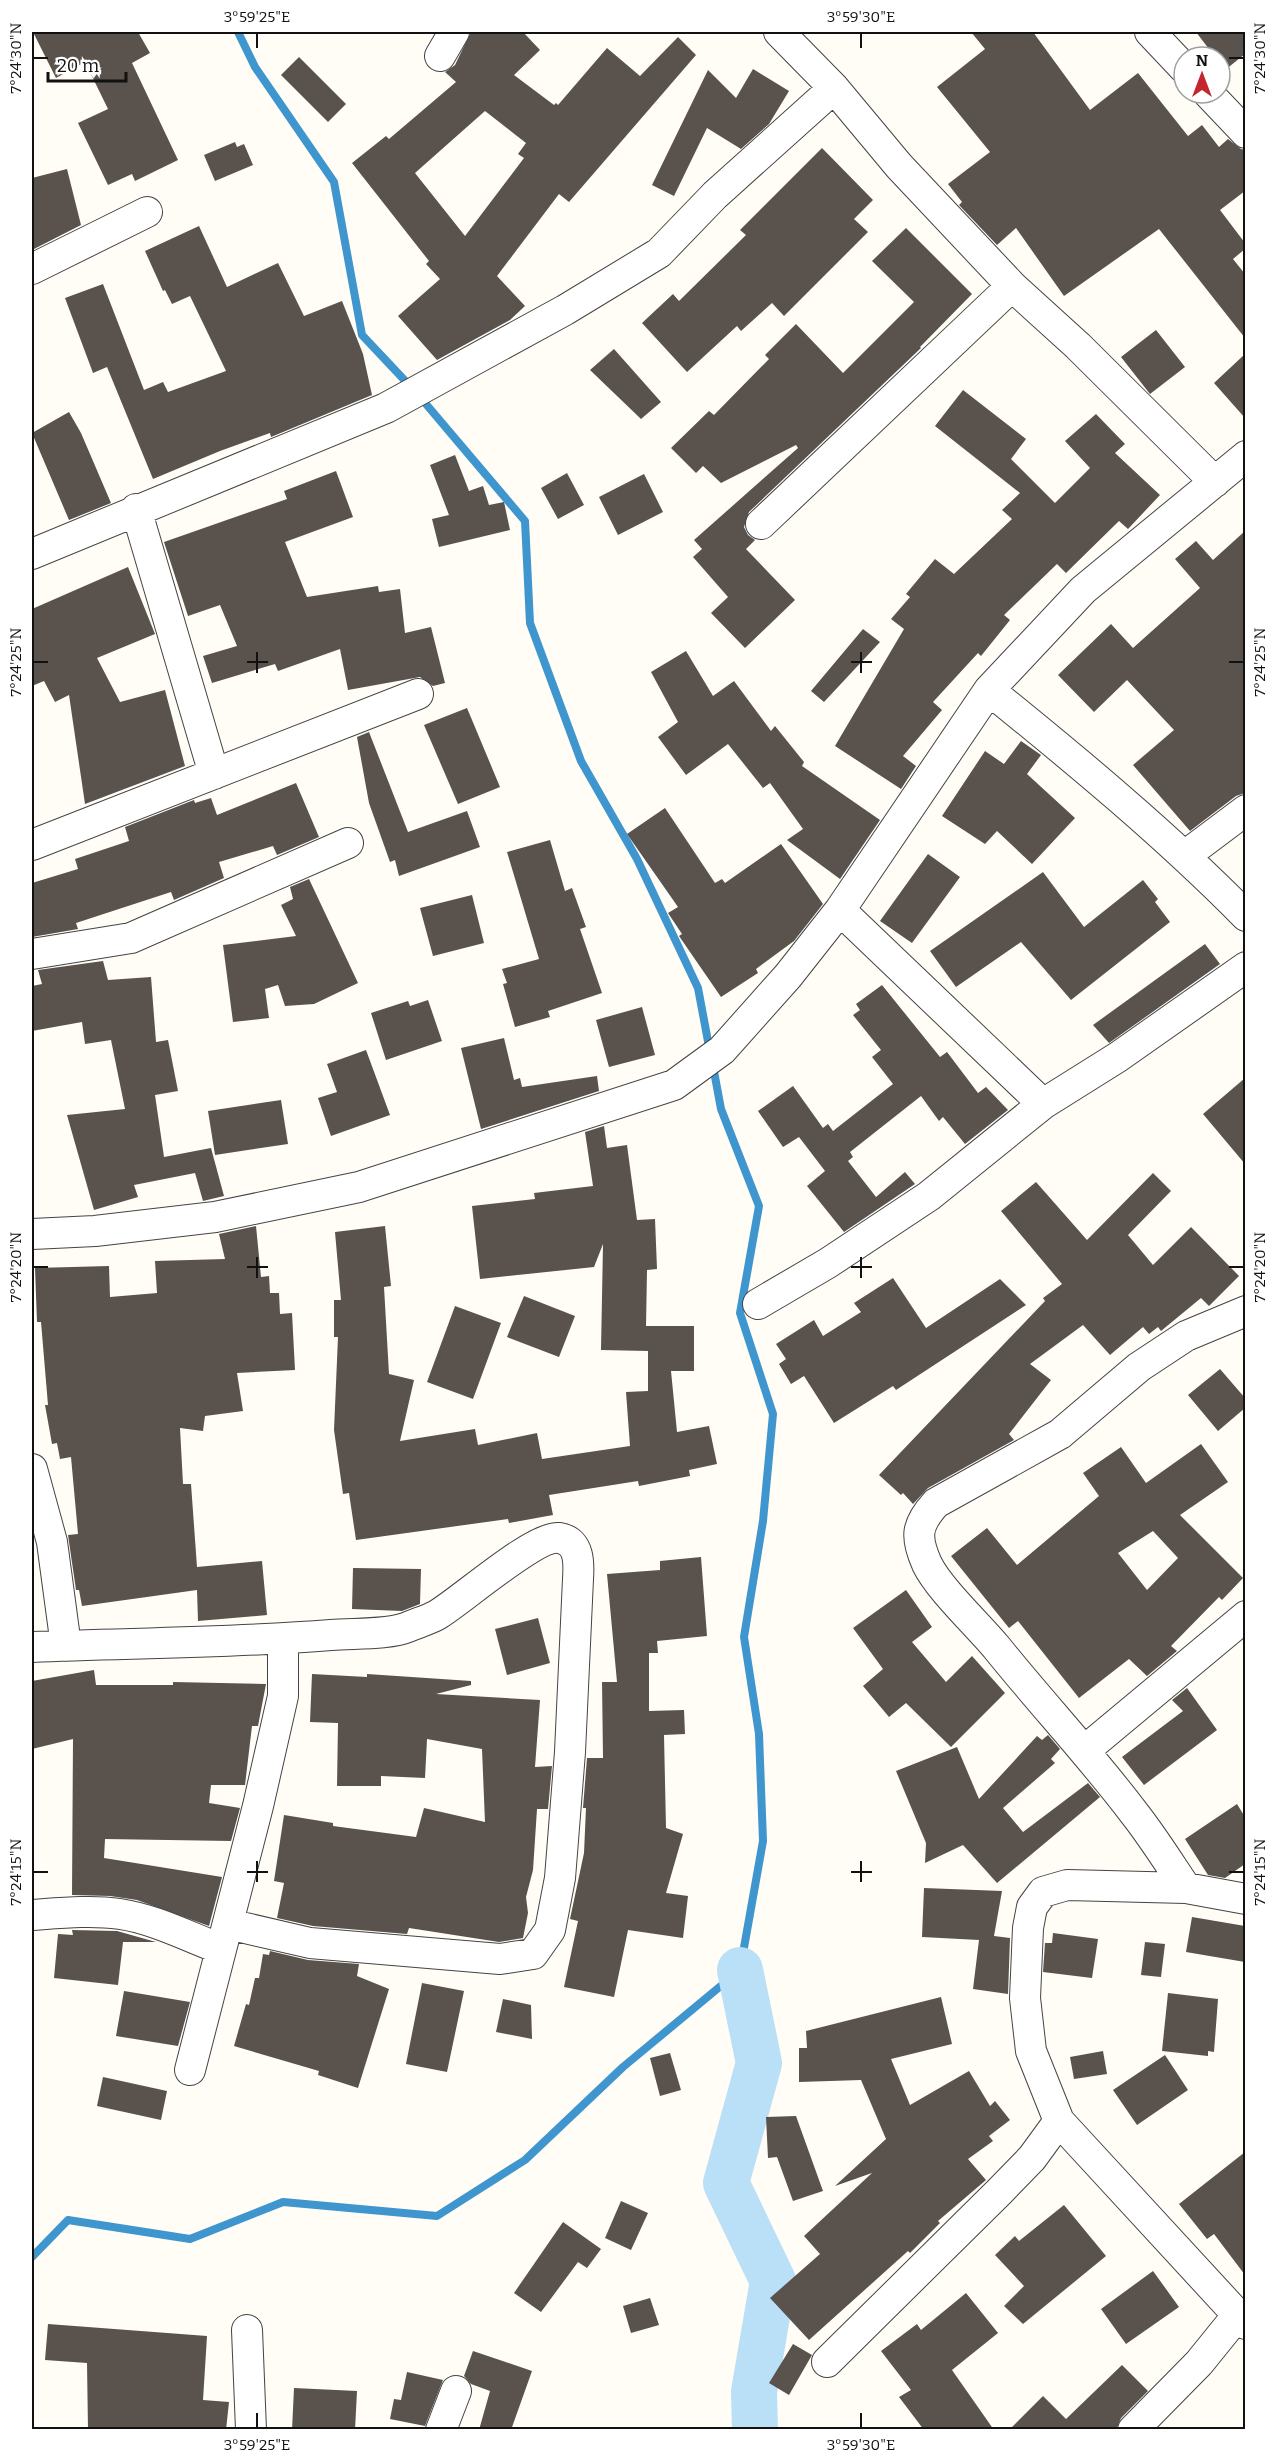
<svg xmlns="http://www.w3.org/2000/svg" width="1277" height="2461" font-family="Bitter,serif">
	<rect width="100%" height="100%" fill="#fffdf5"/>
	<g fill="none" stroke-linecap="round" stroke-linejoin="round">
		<path stroke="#3f96cf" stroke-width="8" d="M238,32L255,67L334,182L362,335L410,386
			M420,397L525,521L530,623L581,761L637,859L698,988L710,1052
			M32,2257L68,2220L190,2239L283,2202L437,2216L525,2160L623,2067L740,1970L763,1841L759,1734L744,1637L763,1521L773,1414L740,1313L759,1206L721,1109L713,1066"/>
		<path stroke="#b9e0f7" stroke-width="46" d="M740,1970L759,2063L726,2183L773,2281L754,2392L755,2430"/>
	</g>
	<path fill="#5a524d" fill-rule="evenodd" d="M33,32H138L150,53L132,63L178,160L135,181L132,174L108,185L78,123L108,109L85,62L56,78Z
		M471,32H523L540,50L514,75L554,105L556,103L558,105L607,48L640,76L678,37L696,55L569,202L559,194L497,276L525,306L510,320L437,360L398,316L440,279L426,264L429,261L352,163L386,136L389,139L456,82L445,72L455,65ZM485,111L526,143L518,154L524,158L465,236L415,173Z
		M971,32H1033L1090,110L1138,73L1188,136L1202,125L1219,147L1228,139L1241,149L1245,150V191L1220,210L1245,243V249L1233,259L1245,274V338L1159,229L1064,296L1016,228L997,245L959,205L962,202L948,184L990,152L937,87L985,49Z
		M1196,32H1245V54L1225,70L1220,63V57H1215Z
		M299,57L346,104L328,122L281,75Z
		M753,69L789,91L769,124L741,149L707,128L674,196L652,185L708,70L736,98Z
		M235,142L237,147L244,144L253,165L215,181L204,155Z
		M822,148L873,200L854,219L868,232L784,316L772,303L741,331L737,326L687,372L642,323L673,294L679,301L746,235L740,230Z
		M67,169L81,225L32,250V178Z
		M199,226L227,287L278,263L304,316L342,301L363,354L372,395L271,437L270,433L220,451L153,479L107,367L93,373L65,298L103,284L144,390L163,382L168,392L226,371L190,296L172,304L165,290L163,291L145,251Z
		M906,228L972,294L920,347L921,348L749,512L744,527L748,535L755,540L746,549L795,600L745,648L711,613L728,597L693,557L702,549L694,540L798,448L796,445L721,483L703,466L696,473L671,448L709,411L714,415L769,359L765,355L796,324L843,373L914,302L872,261Z
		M1156,330L1185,367L1150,394L1121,357Z
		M614,349L661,402L641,419L590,370Z
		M1245,354V418L1214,383Z
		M963,390L1026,439L1011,459L1055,503L1090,468L1065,441L1096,414L1125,444L1115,453L1160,495L1128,529L1119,521L1066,573L1057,564L1004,615L1010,620L981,656L978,653L933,702L942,710L903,756L916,766L901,789L835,746L904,629L891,619L910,597L906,594L935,559L954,574L1012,519L1002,510L1020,493L935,426Z
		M69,412L81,433L111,503L69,520L32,433Z
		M455,455L469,491L483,486L489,505L504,502L510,530L439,547L432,519L449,515L430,465Z
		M336,471L353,517L285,542L307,597L378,586L379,592L400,589L405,633L431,627L445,683L433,686L420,677L348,690L340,649L278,671L275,664L212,683L203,656L237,646L220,605L188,616L164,542L287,499L284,491Z
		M567,473L584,505L558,519L541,488Z
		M644,474L663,512L618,535L599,497Z
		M1245,531V793L1236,796L1190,831L1133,765L1174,730L1127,680L1094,712L1058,675L1111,624L1133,648L1200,588L1175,559L1196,541L1213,560Z
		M128,567L155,634L97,658L120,702L165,690L185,766L85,804L69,695L55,702L44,681L32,686V609Z
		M863,629L880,642L824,702L811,691Z
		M686,651L713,696L734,681L771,731L775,726L804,762L802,766L880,820L840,879L787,840L803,829L770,783L763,788L728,744L686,775L658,737L678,722L651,672Z
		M467,708L500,787L458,804L424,725Z
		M369,732L408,832L467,811L480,847L399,876L395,860L390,862L369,803L357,737Z
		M1021,741L1041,755L1027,774L1075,818L1032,864L997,831L985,844L942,816L985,751L1004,764Z
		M296,783L319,837L277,855L273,846L219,862L224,878L174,900L171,892L76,923L78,929L32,937V883L78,869L75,859L129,841L125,827L194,800L195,803L211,798L217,815Z
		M665,808L715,883L722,879L725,883L781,844L823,904L794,941L756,969L758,973L721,997L679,936L682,934L668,913L678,907L627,834Z
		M550,840L565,891L572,888L586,927L580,929L602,993L548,1011L550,1017L515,1027L503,984L507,983L502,969L539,959L507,852Z
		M928,854L960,877L912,943L880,921Z
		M1043,872L1084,927L1143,880L1158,899L1155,902L1170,922L1071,1000L1021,942L956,987L930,951Z
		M309,879L358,983L314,1004L285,1006L278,985L265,989L269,1018L233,1022L223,945L296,936L281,905L293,899L290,887Z
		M472,895L484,943L433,956L420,908Z
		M1205,944L1220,964L1109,1043L1093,1025Z
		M103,961L108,980L151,977L156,1042L168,1040L178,1091L155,1095L164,1157L211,1148L224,1196L203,1201L195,1173L134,1185L138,1197L94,1210L67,1115L125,1109L111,1040L85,1044L82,1022L32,1031V986L42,984L38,970Z
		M882,985L940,1057L947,1052L978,1093L986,1087L1008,1110L965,1144L943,1117L939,1121L921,1096L850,1152L853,1157L848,1161L876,1197L905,1172L915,1184L844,1232L807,1186L825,1171L799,1137L783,1147L758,1111L793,1086L823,1128L828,1124L833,1131L893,1084L872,1057L881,1050L853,1015L860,1010L856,1004Z
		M428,1000L442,1041L386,1060L371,1013L408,1001L410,1006Z
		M642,1007L655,1055L609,1067L596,1020Z
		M504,1038L514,1080L520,1078L522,1087L597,1076L599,1091L481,1129L461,1048Z
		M366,1050L390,1115L331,1136L318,1098L337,1092L327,1064Z
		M1245,1078V1164L1203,1114Z
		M281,1100L288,1144L215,1155L208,1111Z
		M604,1126L607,1148L627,1145L637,1220L655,1219L657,1269L647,1270L646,1326H694V1371H671L677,1432L709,1426L717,1464L689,1470L690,1476L639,1486L638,1481L549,1495L553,1515L509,1523L508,1519L356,1540L349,1493L343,1494L334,1430L338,1337H334V1300H341L335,1232L385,1226L391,1286L384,1287L389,1374L414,1380L400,1441L475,1429L478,1445L537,1433L542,1459L630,1446L626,1392L648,1391V1351L601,1350L603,1244L594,1267L480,1279L472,1206L535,1199L534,1193L593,1186L585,1132Z
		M1153,1173L1171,1191L1128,1235L1153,1265L1191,1227L1239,1276L1209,1306L1201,1298L1161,1331L1158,1327L1149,1334L1143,1327L1110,1355L1083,1325L1030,1364L1051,1380L1009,1434L1014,1440L928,1488L913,1504L903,1493L901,1495L879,1475L1045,1301L1043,1298L1062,1284L1001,1211L1036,1182L1087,1240Z
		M256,1226L261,1277L269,1276L270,1293H279L280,1314L292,1313L295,1370L237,1373L243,1411L205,1416L203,1431L180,1428L183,1484H191L197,1567L262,1561L267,1615L198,1621L197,1590L82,1606L79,1590H76L68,1535L78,1534L71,1457L60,1459L57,1443L52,1444L45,1405H48L41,1322H37L35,1268L109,1266L110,1297L157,1293L155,1261L225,1259L219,1234Z
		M893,1278L926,1328L1000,1279L1026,1305L896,1390L893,1386L834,1423L804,1376L791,1384L779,1364L786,1359L776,1344L814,1320L823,1336L861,1312L854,1303Z
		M524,1296L575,1316L559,1357L507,1337Z
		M455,1306L501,1323L473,1399L427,1382Z
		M1220,1369L1245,1398V1408L1218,1431L1188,1395Z
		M1201,1444L1228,1482L1180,1515L1243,1578L1222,1600L1219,1597L1171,1646L1177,1651L1147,1676L1129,1659L1079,1698L1018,1621L1009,1628L951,1556L987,1528L1017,1565L1099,1496L1083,1473L1121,1447L1146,1483ZM1153,1531L1178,1558L1147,1590L1118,1553Z
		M701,1557L707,1636L657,1641L658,1653H649V1711L684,1710L685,1734L664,1735L666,1828L683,1834L666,1893L688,1896L683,1938L628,1930L614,1997L564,1987L578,1921L570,1919L584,1853L586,1808H583L587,1758H603L602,1682H617L607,1574L660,1570V1561Z
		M353,1568L421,1569L420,1604L402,1611L352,1609Z
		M906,1590L932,1627L912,1642L946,1682L972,1656L1005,1693L951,1747L906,1703L889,1717L863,1686L883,1669L853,1628Z
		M538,1618L550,1663L507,1675L495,1629Z
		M94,1670L96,1685H173V1682L266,1684L258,1726H252L245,1785H211L209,1803L240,1808L231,1841L105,1839L104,1858L222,1877L209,1926L137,1900L110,1896L72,1895L73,1739L32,1749V1681Z
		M312,1674L367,1677V1674L471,1681V1685L436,1694L540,1700L535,1767L552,1766L548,1809H537L533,1870L526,1897L528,1913L523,1938L499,1942L409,1928L407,1934L313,1926L277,1918L284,1883L274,1881L284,1815L333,1823V1826L416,1837L424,1808L485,1822L482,1749L427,1739L425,1778L381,1776V1786H337L338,1723L310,1722Z
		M1187,1688L1217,1730L1144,1785L1122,1757L1183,1711L1172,1700Z
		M1048,1735L1060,1749L1051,1759L1055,1763L1003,1808L1023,1832L1088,1783L1100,1797L997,1883L963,1845L925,1863L926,1843L896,1771L957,1747L979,1799L1037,1736L1042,1740Z
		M1237,1804L1245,1817V1864L1225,1878L1208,1875L1185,1839Z
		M924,1888L1002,1891L994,1936L1010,1938L1008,1994L973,1989L979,1940L922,1937Z
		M1192,1917L1245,1926V1962L1186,1952Z
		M72,1930L117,1931L156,1942H123L118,1985L54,1978L58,1934L73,1935Z
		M1053,1933L1098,1939L1092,1978L1043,1972L1045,1943H1052Z
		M1145,1942L1165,1944L1161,1977L1141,1975Z
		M270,1951L308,1960L359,1964L357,1976L389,1989L358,2088L318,2075L319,2071L234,2046L246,2004L249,2005L255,1978H259L263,1954L269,1955Z
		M422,1983L464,1991L447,2072L406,2064Z
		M124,1991L190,2002L178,2046L116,2036Z
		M1168,1993L1218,1999L1214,2052L1208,2051V2056L1162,2051Z
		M941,1997L952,2044L891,2059L910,2105L969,2071L990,2106L995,2101L1010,2120L989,2136L993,2141L968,2159L986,2180L938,2221L940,2223L910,2253L908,2251L809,2340L770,2298L820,2254L804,2236L872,2173L835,2186L886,2139L861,2080L799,2082V2048H807L806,2031Z
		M503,1999L531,2005L532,2039L496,2032Z
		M1103,2051L1107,2074L1074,2079L1070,2057Z
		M670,2053L681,2090L660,2096L650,2058Z
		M1165,2055L1188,2090L1137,2125L1113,2090Z
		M103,2077L167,2091L161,2120L97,2106Z
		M796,2116L823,2191L793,2201L777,2157L768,2158L766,2117Z
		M1245,2152V2275L1214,2234L1207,2239L1179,2204Z
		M621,2201L648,2213L631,2250L605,2238Z
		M1064,2205L1106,2256L1023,2324L1004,2306L1024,2286L995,2255L1015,2236L1019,2241Z
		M563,2222L601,2249L587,2268L578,2262L541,2312L514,2293Z
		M1153,2271L1179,2307L1126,2344L1101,2309Z
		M966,2293L998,2333L952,2370L994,2430H924L899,2397L911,2390L881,2351L917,2324L921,2330Z
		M650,2298L659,2325L631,2333L623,2306Z
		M48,2324L207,2336L203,2400L229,2402L226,2430H88L87,2363L45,2360Z
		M793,2344L812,2355L789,2395L769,2383Z
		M473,2351L532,2371L511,2430H479L490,2391L471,2384L464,2376Z
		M1122,2365L1148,2391L1121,2418L1116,2430H1009L1043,2396L1066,2419Z
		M407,2372L443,2380L425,2426L390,2419L394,2399L401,2400Z
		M294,2388L357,2391L355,2430H292Z"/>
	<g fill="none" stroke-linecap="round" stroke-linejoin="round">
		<defs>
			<path id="minor" d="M779,32L834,88L899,166L1012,286L1078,346L1215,482
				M1150,32L1184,68
				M440,56L454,32
				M1208,93L1246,133
				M32,269L147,212
				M136,509L214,774
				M761,524L1012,286
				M32,554L386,408L565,310L659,253L715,195L834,88
				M989,690C1078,762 1165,834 1246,916
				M32,845L418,694
				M1186,855L1246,810
				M840,910L1043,1104
				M32,954L131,938L348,843
				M32,1234L95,1231L215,1217L359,1187L674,1085L722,1050L788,976L840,910L989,690L1083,590L1246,456
				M758,1304L828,1263L929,1196L1043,1104L1118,1057L1246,967
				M32,1469L52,1542L66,1646
				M32,1647C131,1643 232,1643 331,1635C353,1633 389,1635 408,1627C417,1623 428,1620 437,1615C461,1601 535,1535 559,1538C580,1541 579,1564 578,1579L570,1752L560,1878L550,1930L533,1954L500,1959L310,1943L228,1924
				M1084,1751L1246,1616
				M1186,1888C1169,1863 1153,1837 1134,1813C1091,1756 1042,1704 997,1648C978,1625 939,1589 927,1564C915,1537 916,1525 936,1503L1060,1434L1139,1367L1186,1336L1246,1311
				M1246,1899L1186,1888L1067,1885L1043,1892L1032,1907L1028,1928L1025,1998L1031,2051L1059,2121L1246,2324
				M32,1915C61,1913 91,1910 120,1914C154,1919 189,1937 221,1949
				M190,2070L258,1806L283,1696V1639
				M247,2330L251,2430
				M827,2362L999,2192L1032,2158L1059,2121
				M441,2430L456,2391
				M1133,2430L1199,2363L1237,2316"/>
		</defs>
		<use href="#minor" stroke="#444" stroke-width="32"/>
		<use href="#minor" stroke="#fff" stroke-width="30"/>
	</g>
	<path fill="none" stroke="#111" stroke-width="2" d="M257,33V48M861,33V48M33,58H48M1229,58H1244M257,652V673M861,652V673M33,662H48M247,662H268M851,662H872M1229,662H1244M257,1257V1278M861,1257V1278M33,1267H48M247,1267H268M851,1267H872M1229,1267H1244M257,1861V1882M861,1861V1882M33,1872H48M247,1872H268M851,1872H872M1229,1872H1244M257,2413V2428M861,2413V2428"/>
	<rect width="1277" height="2461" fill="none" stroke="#ffffff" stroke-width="66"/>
	<g transform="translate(1202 75)"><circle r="28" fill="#ffffff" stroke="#a0a0a0" stroke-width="1.5"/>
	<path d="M0-4.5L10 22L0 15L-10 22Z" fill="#c4262e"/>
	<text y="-9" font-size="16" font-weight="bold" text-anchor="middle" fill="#111111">N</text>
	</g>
	<path d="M48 72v9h78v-9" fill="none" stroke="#111111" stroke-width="3"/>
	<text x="57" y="72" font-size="18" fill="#111111" stroke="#ffffff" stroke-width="4.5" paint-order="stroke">20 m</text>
	<rect x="33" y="33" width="1211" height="2395" fill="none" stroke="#111" stroke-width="2"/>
	<g font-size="15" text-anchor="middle" fill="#111">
		<text x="257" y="22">3°59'25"E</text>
		<text x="861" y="22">3°59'30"E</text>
		<text transform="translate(16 58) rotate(-90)" y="5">7°24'30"N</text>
		<text transform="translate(1260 58) rotate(-90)" y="5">7°24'30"N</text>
		<text transform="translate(16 662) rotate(-90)" y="5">7°24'25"N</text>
		<text transform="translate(1260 662) rotate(-90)" y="5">7°24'25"N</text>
		<text transform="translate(16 1267) rotate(-90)" y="5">7°24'20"N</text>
		<text transform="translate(1260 1267) rotate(-90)" y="5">7°24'20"N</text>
		<text transform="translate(16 1872) rotate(-90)" y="5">7°24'15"N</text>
		<text transform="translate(1260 1872) rotate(-90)" y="5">7°24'15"N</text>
		<text x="257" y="2450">3°59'25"E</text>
		<text x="861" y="2450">3°59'30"E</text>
	</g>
</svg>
